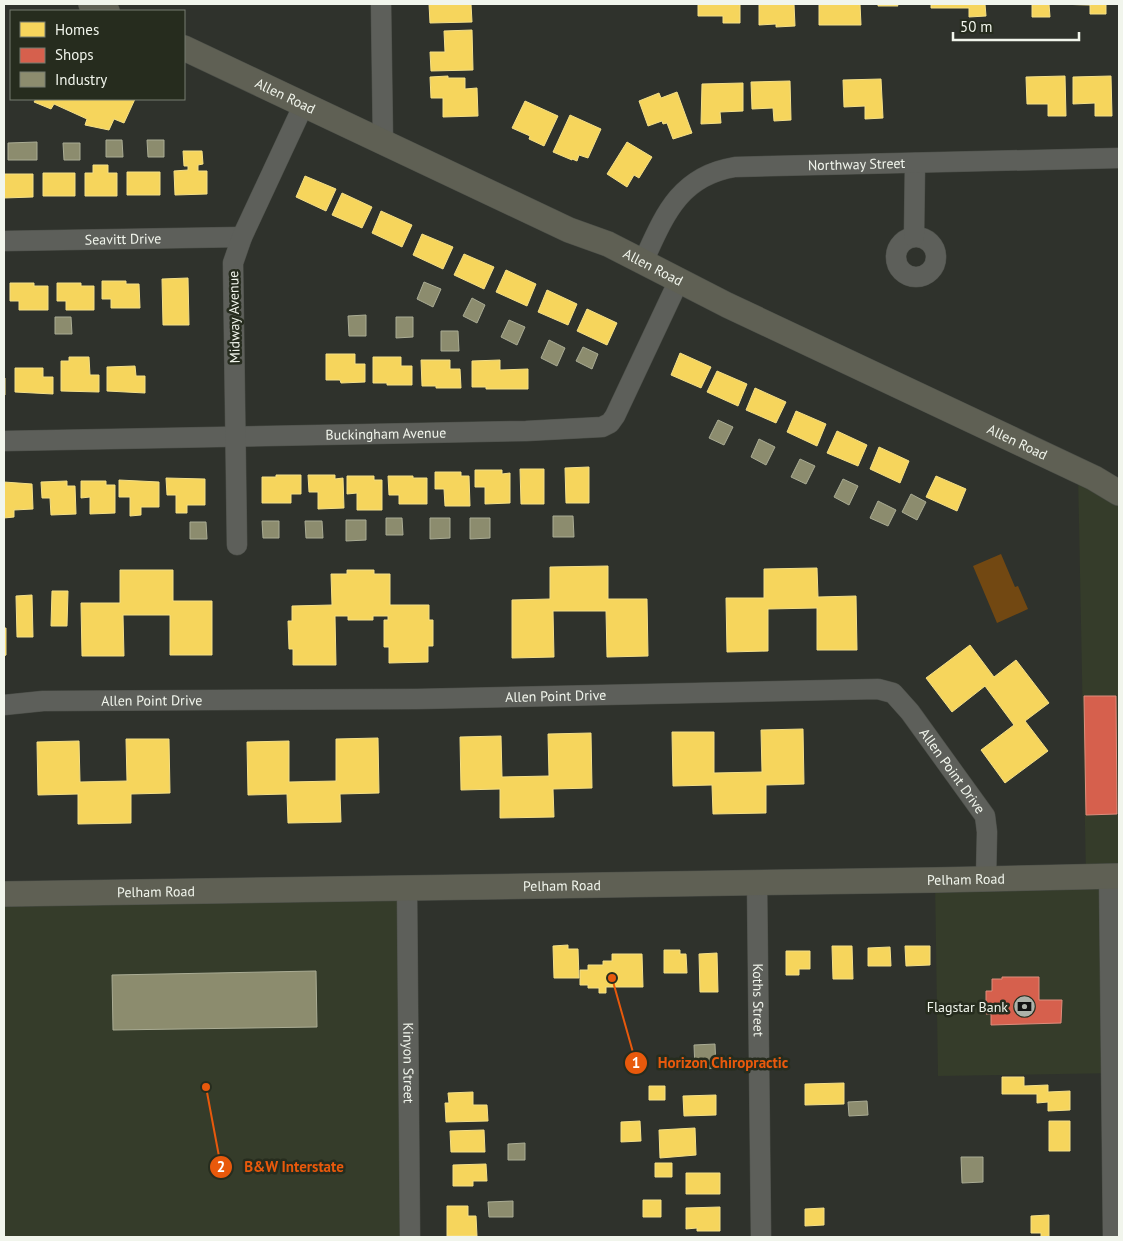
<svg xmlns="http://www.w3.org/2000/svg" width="1123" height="1241" font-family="'PT Sans',sans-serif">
	<rect width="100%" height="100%" fill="#2f322c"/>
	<path fill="#353c2a" d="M1078,472L1119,493V1073L938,1076L935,880L1086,876Z
		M407,888L410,1237H4V894Z"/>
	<path fill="#724812" d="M1001,554L1015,587L1018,586L1028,609L997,623L973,566Z"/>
	<path fill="#f6d55c" stroke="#f4df87" d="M429,4H471L472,22L430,23Z
		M698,4H740V23H723V16H698Z
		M759,4H794L795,26L776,27V24L759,25Z
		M819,4H860L861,25H819Z
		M878,4H897L898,6H878Z
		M931,4H985L986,16L969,17V8H931Z
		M1032,4H1049L1050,17H1032Z
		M1055,4H1106V14H1090V5Z
		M472,30L473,70L431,71L430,52H445L444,31Z
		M448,76V78H465V89L477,88L478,116L443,117V98H431L430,77Z
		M1065,76L1066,116H1048V104H1027L1026,77Z
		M1111,76L1112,116H1095V103L1073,104V77Z
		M881,79L883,118L865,119V106L844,107L843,80Z
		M790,81L791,120L774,121L773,108L752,109L751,82Z
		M743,83V111L720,112L721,123L701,124L702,84Z
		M677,92L692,133L673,139L667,123L663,124L662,121L648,126L639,101L659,93L661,98Z
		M36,99H135L124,123L114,119L109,130L85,125L87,119L54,104L51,109L34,102Z
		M525,101L558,116L544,146L529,139L530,136L512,128Z
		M570,115L601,129L588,158L579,155L577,161L572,159V160L553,152Z
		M627,142L652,157L639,178L634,175L627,187L607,174Z
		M183,151H202L203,164L198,165V171H207V194L175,195L174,171L188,170V166H184Z
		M93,165H108V173H117V196H85V173H93Z
		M127,172H160V195H127Z
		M43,173H75V196H43Z
		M4,174H33V197L4,198Z
		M305,176L336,189L326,211L296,197Z
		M342,193L372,207L362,228L332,215Z
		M381,211L412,225L402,247L372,233Z
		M422,234L453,247L443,269L413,255Z
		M464,254L494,267L484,289L454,275Z
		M506,270L536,284L527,306L496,292Z
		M188,278L189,325H163L162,279Z
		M102,281H126V284H139L140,308H111V299H102Z
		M10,283H34V286H48V310H19V301H10Z
		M57,283H81V286H94V310H66V301H57Z
		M547,290L577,304L568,325L538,312Z
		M587,309L617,323L607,345L577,331Z
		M680,353L711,367L701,388L671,375Z
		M326,354H355V364H365V382L341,383L340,380H326Z
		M69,357H89L90,375H99V392L61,391V361H69Z
		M373,357H401V366H412V385H387V383H373Z
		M421,360H450V369H460L461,388H436V386H422Z
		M500,360V370L528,369V389H486V387H472V361Z
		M135,366L136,376H145V393L107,391V367Z
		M15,368H43V377H53V394L15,392Z
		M717,371L747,384L738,406L707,392Z
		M4,378H5V395H4Z
		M755,388L786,402L776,423L746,410Z
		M796,411L826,424L817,446L787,432Z
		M837,431L867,445L858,466L827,453Z
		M879,447L909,461L900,483L870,469Z
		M589,467V503H566L565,468Z
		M520,469H544V504H521Z
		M475,470H502V474L510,473V503L485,504V487H475Z
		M435,472H461V476H469L470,506H445L444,489H435Z
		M276,475H301V494H291V503H262V477H276Z
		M308,475H335V479L343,478L344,508L318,509V492H309Z
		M347,476H374V480H382V510H357V493L347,494Z
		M388,476H413V478H427V504H399V495H389Z
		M936,476L966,489L957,511L926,497Z
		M166,478L205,479V505H187V513H176V495H167Z
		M119,480L159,482V507H141V515L130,516V497H119Z
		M67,481V486H75L76,514L51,515L50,498H42L41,482Z
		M81,481H106V485H115V513L90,514V497L81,498Z
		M4,482L32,484L33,509L14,510V517L4,518Z
		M608,566V599H647L648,656L607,657L606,611H553L554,657L512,658V600L550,599V567Z
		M817,568L818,597L856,596L857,650H817V608L768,609V651L727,652L726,598H764V569Z
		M120,570H173V601H212V655H170V615H123L124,656H82L81,603H120Z
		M347,570H374V574H390V605H429V620H433V646H428V662L389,663V647H384V620H388V616H373V620H348V616H335L336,665H293V649H289L288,621H292V606L332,605L331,574H347Z
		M52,591H68L67,626H51Z
		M32,595L33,637H17L16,596Z
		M4,628H6V655L4,656Z
		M970,645L994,677L1016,660L1049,703L1025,721L1048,751L1005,783L981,750L1014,725L985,686L952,712L926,678Z
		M803,729L804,784L766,785V813L713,814L712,785L673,786L672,732H714V773L762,772L761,730Z
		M591,733L592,788L553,789L554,817L500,818V789L461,790L460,737L501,736L502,777L549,776L548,734Z
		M378,738L379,793L340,794L341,822L288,823L287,794L248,795L247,742L289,741V782L336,781V739Z
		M126,739H169L170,793L131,794V823L78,824V794L38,795L37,742L79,741L80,782L127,781Z
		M568,945V949H578L579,978H554L553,946Z
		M832,946H852L853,979H833Z
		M905,946H930V965L906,966Z
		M890,947L891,966H868V948Z
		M664,950H680V954H686L687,973H664Z
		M786,951H810V969H799V975H786Z
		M717,953L718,992H700L699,954Z
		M612,954H642L643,987H606V993H599V988H588V985H580V970H588V965H603V961H612Z
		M1002,1077H1024V1086L1048,1085V1092L1070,1091V1110L1048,1111V1102L1037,1103V1094H1002Z
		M844,1083V1104L805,1105V1084Z
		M649,1086H665V1100H649Z
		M473,1092V1105H487L488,1121L446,1122L445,1103H449L448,1093Z
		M716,1095V1115L684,1116L683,1096Z
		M640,1121L641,1141L621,1142V1122Z
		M1049,1121H1070V1151H1049Z
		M695,1128L696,1155L660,1158L659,1130Z
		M484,1130L485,1152H451L450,1131Z
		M655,1163H672V1177H655Z
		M486,1164L487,1181H473V1186H453V1165Z
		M686,1173H720V1194H686Z
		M643,1200H661V1217H643Z
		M447,1206H468V1216H476L477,1236H447Z
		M720,1207V1231H697V1228L686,1229V1208Z
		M824,1208V1225L805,1226V1209Z
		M1049,1215V1237H1041V1233H1031V1216Z"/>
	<path fill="#d6604d" stroke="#de8d7d" d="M1084,696H1116L1117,814L1086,815Z
		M1002,977H1039V1000H1062L1061,1023L991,1025V1014H986V991H992V979H1002Z"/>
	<path fill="#8c8c6e" stroke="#aaac94" d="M106,140H122L123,157H106Z
		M147,140H164V157H148Z
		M37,142V160H8V143Z
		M63,143H80V160H64Z
		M424,282L441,289L433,307L417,299Z
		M472,298L485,305L477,323L463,316Z
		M366,315V336H349L348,316Z
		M55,317H71L72,334H55Z
		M396,317H413V337L396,338Z
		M509,320L525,327L517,345L501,337Z
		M441,331H458L459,351H441Z
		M549,340L565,348L557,366L541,358Z
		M583,347L598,354L592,369L576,361Z
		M718,420L733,427L724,445L709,438Z
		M759,439L775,447L766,465L751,457Z
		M800,459L815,466L806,484L791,477Z
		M843,479L858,486L849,505L834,497Z
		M911,494L926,502L917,520L902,512Z
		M878,501L896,510L888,526L870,518Z
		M553,516H573L574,537H553Z
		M386,518H402L403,535H386Z
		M430,518H450V538L430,539Z
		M470,518H490V538L470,539Z
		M346,520H366V540L346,541Z
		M262,521H279V538H263Z
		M305,521H322L323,538H306Z
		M190,522H206L207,539H190Z
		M316,971L317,1027L113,1030L112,975Z
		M715,1044L716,1068L695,1069L694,1045Z
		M867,1101L868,1115L849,1116L848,1102Z
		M525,1143V1160H508V1144Z
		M961,1157H983V1182L962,1183Z
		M513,1201V1217H489L488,1202Z"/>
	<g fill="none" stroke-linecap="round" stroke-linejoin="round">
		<defs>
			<g id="minor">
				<path d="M381,4L383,142"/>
				<circle cx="916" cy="257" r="20"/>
				<path d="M914,237L915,163"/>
				<path id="s1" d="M4,241L242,237"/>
				<path id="s2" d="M643,262C664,216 679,176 735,167L1119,158"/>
				<path id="s3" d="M4,441L526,431L602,427L610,423L615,416L679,280"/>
				<path d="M237,545L233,263L242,237L304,104"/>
				<path id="s4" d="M4,705L43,701L417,699L878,689L893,693L910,712L985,816L987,832L986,878"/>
				<path d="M1109,876L1113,1237"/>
				<path id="s5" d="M757,882L761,1237"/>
				<path id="s6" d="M407,888L410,1237"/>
			</g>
			<g id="major">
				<path d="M91,4L107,11"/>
				<path id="s7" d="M184,48L569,230L608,244L727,305L1094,478L1119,493"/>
				<path id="s8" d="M4,894L935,880L1119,876"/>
			</g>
		</defs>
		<use href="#minor" stroke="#4b4e48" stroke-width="21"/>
		<use href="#major" stroke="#4b4e48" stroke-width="26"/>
		<use href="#minor" stroke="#5d5f5a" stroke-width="20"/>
		<use href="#major" stroke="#5f6054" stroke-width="25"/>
	</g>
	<defs>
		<symbol id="bank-disc" viewBox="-11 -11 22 22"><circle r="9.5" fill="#adb1a9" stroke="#262c1e"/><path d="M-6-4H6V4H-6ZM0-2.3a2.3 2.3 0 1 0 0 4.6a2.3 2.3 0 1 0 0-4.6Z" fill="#111"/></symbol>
	</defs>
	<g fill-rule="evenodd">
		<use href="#bank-disc" x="1012" y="994" width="25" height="25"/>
	</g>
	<g text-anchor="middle" stroke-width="5" stroke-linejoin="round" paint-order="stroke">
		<g font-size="14" fill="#f1f5ec" stroke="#262c1e">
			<text dy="5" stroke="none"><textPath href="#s7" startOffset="112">Allen Road</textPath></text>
			<text dy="5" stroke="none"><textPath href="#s2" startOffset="261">Northway Street</textPath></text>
			<text dy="5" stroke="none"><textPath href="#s1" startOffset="119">Seavitt Drive</textPath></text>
			<text dy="5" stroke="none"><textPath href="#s7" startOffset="518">Allen Road</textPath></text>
			<text transform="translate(234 317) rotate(-91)" y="5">Midway Avenue</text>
			<text dy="5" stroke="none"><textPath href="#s3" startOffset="382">Buckingham Avenue</textPath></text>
			<text dy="5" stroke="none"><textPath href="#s7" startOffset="922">Allen Road</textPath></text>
			<text dy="5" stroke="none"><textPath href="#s4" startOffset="552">Allen Point Drive</textPath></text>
			<text dy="5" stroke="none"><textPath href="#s4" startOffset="148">Allen Point Drive</textPath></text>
			<text dy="5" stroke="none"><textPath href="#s4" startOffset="988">Allen Point Drive</textPath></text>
			<text dy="5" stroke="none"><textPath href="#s8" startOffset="962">Pelham Road</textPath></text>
			<text dy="5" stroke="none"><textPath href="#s8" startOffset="558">Pelham Road</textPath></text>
			<text dy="5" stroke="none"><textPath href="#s8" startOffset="152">Pelham Road</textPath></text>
			<text dy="5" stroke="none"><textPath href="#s5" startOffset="118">Koths Street</textPath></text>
			<text dy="5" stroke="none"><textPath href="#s6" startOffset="175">Kinyon Street</textPath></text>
		</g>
		<g font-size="14" fill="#f1f5ec" stroke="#262c1e" text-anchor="end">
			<text x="1008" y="1012">Flagstar Bank</text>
		</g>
	</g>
	<path fill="none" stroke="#e8590c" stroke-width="2" d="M612 978L636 1063M206 1087L221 1167"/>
	<g fill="#e8590c" stroke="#262c1e" stroke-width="2">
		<circle cx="612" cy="978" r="5"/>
		<circle cx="206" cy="1087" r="5"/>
		<circle cx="636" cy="1063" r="12"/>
		<circle cx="221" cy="1167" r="12"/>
	</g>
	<g font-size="15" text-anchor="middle" font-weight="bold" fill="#fff">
		<text x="636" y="1068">1</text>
		<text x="221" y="1172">2</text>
	</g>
	<g font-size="15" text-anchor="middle" font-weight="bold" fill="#e8590c" stroke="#262c1e" stroke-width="5" stroke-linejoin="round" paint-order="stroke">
		<text x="723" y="1068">Horizon Chiropractic</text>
		<text x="294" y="1172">B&amp;W Interstate</text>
	</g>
	<rect width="1123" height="1241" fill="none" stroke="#f1f5ec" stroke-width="10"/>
	<rect x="10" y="10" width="175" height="90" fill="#262c1e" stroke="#777c70"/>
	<rect x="20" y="22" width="25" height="15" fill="#f6d55c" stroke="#777c70"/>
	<text x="55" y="35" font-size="15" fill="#f1f5ec">Homes</text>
	<rect x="20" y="48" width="25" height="15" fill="#d6604d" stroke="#777c70"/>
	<text x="55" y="60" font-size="15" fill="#f1f5ec">Shops</text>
	<rect x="20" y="72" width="25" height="15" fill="#8c8c6e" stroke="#777c70"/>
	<text x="55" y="85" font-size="15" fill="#f1f5ec">Industry</text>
	<path d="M953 32v8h126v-8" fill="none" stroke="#f1f5ec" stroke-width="2.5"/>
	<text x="960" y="32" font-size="15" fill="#f1f5ec" stroke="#262c1e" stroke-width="4" paint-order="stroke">50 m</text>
</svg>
